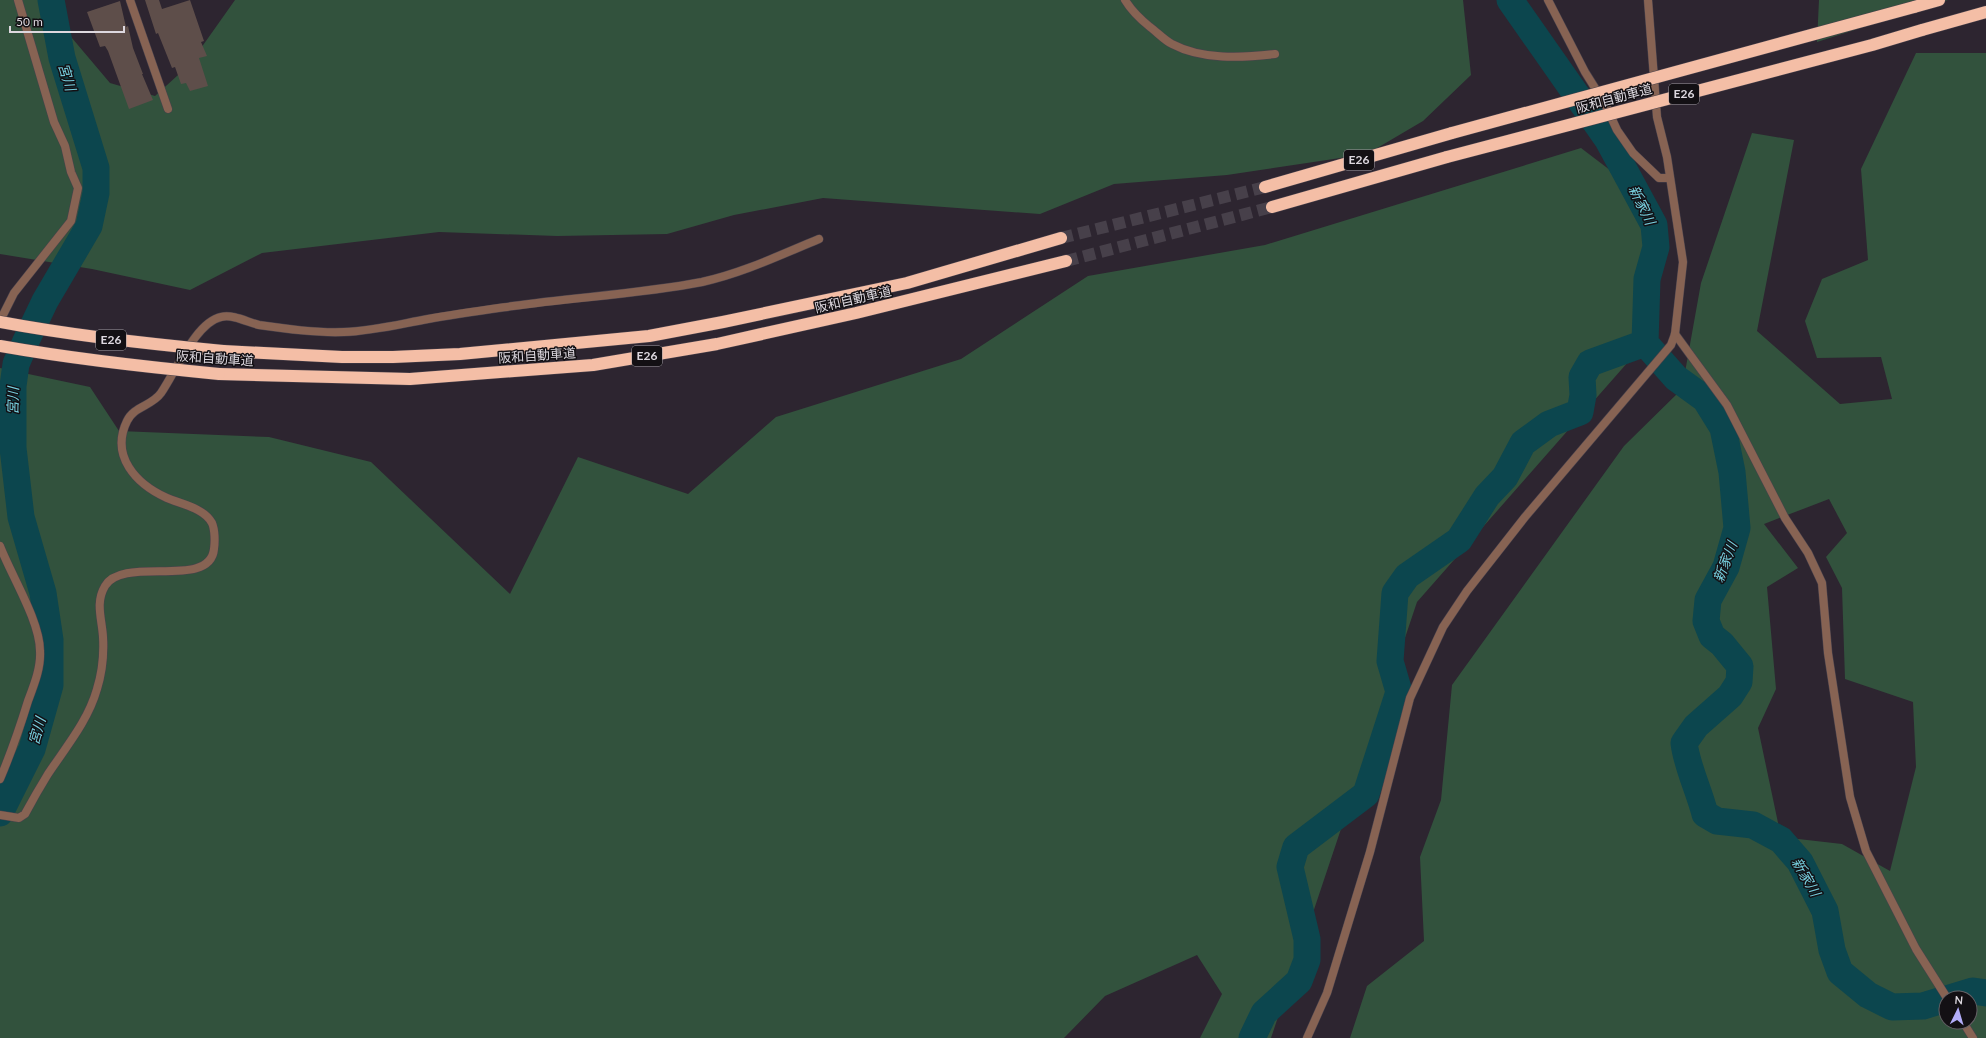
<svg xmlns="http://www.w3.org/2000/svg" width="1986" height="1038" font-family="Lato,'Noto Sans JP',sans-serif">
	<rect width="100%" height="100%" fill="#2d2530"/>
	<path fill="#32523d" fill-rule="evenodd" d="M0,0H44L50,12L110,83L155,96L189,65L235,0H1463L1471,75L1423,121L1367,154L1227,175L1114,184L1040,214L823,198L734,215L667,234L557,236L439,232L262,253L190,290L92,269L0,254Z
		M1819,0H1948L1817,42Z
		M1916,53H1986V1038H1350L1367,986L1424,941L1420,857L1441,800L1452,685L1624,446L1682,389L1701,283L1752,133L1794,140L1757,331L1840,404L1892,399L1881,357L1817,358L1805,321L1822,279L1868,260L1861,169ZM1829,499L1847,533L1826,557L1842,588L1845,679L1913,702L1916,767L1890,871L1842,844L1781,837L1758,728L1776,689L1767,587L1798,568L1764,524ZM1946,998H1970V1022H1946Z
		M1581,148L1644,196L1643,345L1417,602L1271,1038H1200L1222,994L1197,955L1105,996L1064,1038H0V368L90,387L119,431L269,437L371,462L510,594L578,457L688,494L776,417L961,359L1088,276L1265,245Z"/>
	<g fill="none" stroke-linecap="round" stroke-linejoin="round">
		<path stroke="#0c464e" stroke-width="27" d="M1510,0L1608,140L1654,225L1656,247L1647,279L1645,343L1676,378L1705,399L1723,428L1732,472L1737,528L1726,567L1708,600L1706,621L1712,636L1722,644L1740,666L1739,682L1730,696L1696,726L1684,743C1687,767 1699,790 1705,814L1717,821L1753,825L1781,840L1800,862L1825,911L1832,950L1840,972L1868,995L1892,1007L1923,1006L1946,999
			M0,813L32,749L50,685V640L43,593L21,517L13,448V386L16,364L26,341L45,301L89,226L96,193V168L62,58L51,0
			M1950,998L1973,991L1986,993
			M1252,1038L1264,1013L1299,981L1307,960V939L1290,867L1296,847L1366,794L1399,692L1390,661L1395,593L1407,576L1459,540L1487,496L1505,477L1523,443L1549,424L1580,412L1583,395L1582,377L1590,363L1645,343"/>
	</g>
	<path fill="#5e4e4a" d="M145,0H159L162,9L190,0L204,41L201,42L207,56L199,58L208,86L190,91L186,83L181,84L175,67L172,68L158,33L156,34Z
		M120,1L126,27L128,26L133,48L143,74H142L153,100L129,109L108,51L105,46L100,47L87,12Z"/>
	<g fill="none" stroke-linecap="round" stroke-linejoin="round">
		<path stroke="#47404a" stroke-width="12" stroke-dasharray="12 6" stroke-linecap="butt" d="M1061,238L1265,187
			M1066,261L1272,207"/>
		<defs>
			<path id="service" d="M0,815L19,818L25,814C32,801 40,787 48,774C66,747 88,721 97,689C102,673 104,654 103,637C102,619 95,603 105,586C123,555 210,590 214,549C215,542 215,530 212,523C204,508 181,504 167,498C136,484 110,456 127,421C134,406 152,406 161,393C175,373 196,322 221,317C233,314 247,322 259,325C287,329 316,333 344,332C373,331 400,324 428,319C456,314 485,310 513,306C576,297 640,294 702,282C743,273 780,255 819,239"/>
			<path id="minor" d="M130,0L168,109
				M1125,0C1131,10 1140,19 1150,27C1157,32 1164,40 1172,44C1202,60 1242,58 1275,54
				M1548,0L1585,72L1605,104L1617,130L1633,153L1659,178H1669
				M0,321L14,293L71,221L78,188L71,172L65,146L54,122L18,0
				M1675,334L1727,405L1785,518L1808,553L1822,583L1828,653L1850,797L1866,851L1916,949L1947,998
				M0,546C11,575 40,621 40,651C41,668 34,685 28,701C20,727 11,753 0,779
				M1963,1022L1973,1038"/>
			<path id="tertiary" d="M1307,1038L1327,993L1370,852L1410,698L1443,627L1467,591L1525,517L1671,345L1675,334L1683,262L1667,157L1657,117L1648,0"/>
			<path id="motorway" d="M1914,7L1939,0
				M1922,30L1986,12
				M1265,187L1452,133
				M1272,207L1447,157
				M223,351L342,357H393L460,354L649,336L723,322L907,283L1061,238
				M219,374L410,379L593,365L717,344L856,313L1066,261"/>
		</defs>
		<use href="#service" stroke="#49424c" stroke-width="9"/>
		<use href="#minor" stroke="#49424c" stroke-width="9"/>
		<use href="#tertiary" stroke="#49424c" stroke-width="9"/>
		<use href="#motorway" stroke="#49424c" stroke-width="13"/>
		<use href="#service" stroke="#876353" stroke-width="8"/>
		<use href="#minor" stroke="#876353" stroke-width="8"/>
		<use href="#tertiary" stroke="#876353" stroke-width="8"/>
		<use href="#motorway" stroke="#f4bea6" stroke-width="12"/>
		<defs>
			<path id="motorway-bridge" d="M1452,133L1914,7
				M1447,157L1872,45L1922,30
				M0,322C74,336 148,344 223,351
				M0,346C73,359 145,367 219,374"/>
		</defs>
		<use href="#motorway-bridge" stroke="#49424c" stroke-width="13" stroke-linecap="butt"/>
		<use href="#motorway-bridge" stroke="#f4bea6" stroke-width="12"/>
	</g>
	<g text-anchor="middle" stroke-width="3" stroke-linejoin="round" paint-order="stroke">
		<g fill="#131014" stroke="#a09ca2" stroke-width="1">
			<rect x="1669" y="84" width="30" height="20" rx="3"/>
			<rect x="1344" y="150" width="30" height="20" rx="3"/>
			<rect x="96" y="330" width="30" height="20" rx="3"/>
			<rect x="632" y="346" width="30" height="20" rx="3"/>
		</g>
		<g font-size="12" font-weight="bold" fill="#ddd8df">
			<text x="1684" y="98">E26</text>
			<text x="1359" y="164">E26</text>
			<text x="111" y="344">E26</text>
			<text x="647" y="360">E26</text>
		</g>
		<g font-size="13" fill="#ddd8df" stroke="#131014">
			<text transform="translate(1614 98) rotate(-15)" y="5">阪和自動車道</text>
			<text transform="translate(853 299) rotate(-13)" y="5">阪和自動車道</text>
			<text transform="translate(537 355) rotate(-4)" y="5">阪和自動車道</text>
			<text transform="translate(215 358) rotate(4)" y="5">阪和自動車道</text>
		</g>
		<g font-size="14" font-style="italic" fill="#77cfde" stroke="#131014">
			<text transform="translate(67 77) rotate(73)" y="5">宮川</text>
			<text transform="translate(1642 205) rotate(64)" y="5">新家川</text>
			<text transform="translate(13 401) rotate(-89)" y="5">宮川</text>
			<text transform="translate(1725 562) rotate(-69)" y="5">新家川</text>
			<text transform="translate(37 731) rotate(-74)" y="5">宮川</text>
			<text transform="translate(1806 877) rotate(60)" y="5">新家川</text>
		</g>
	</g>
	<g transform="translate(1958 1010) rotate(5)"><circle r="19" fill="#131014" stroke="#646065"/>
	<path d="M0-3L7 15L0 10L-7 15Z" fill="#b3adf9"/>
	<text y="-6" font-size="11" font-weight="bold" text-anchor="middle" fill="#ddd8df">N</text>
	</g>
	<path d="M10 26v6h114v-6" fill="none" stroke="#ddd8df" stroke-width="2"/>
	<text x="16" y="26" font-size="12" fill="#ddd8df" stroke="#131014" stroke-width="3" paint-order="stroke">50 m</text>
</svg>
